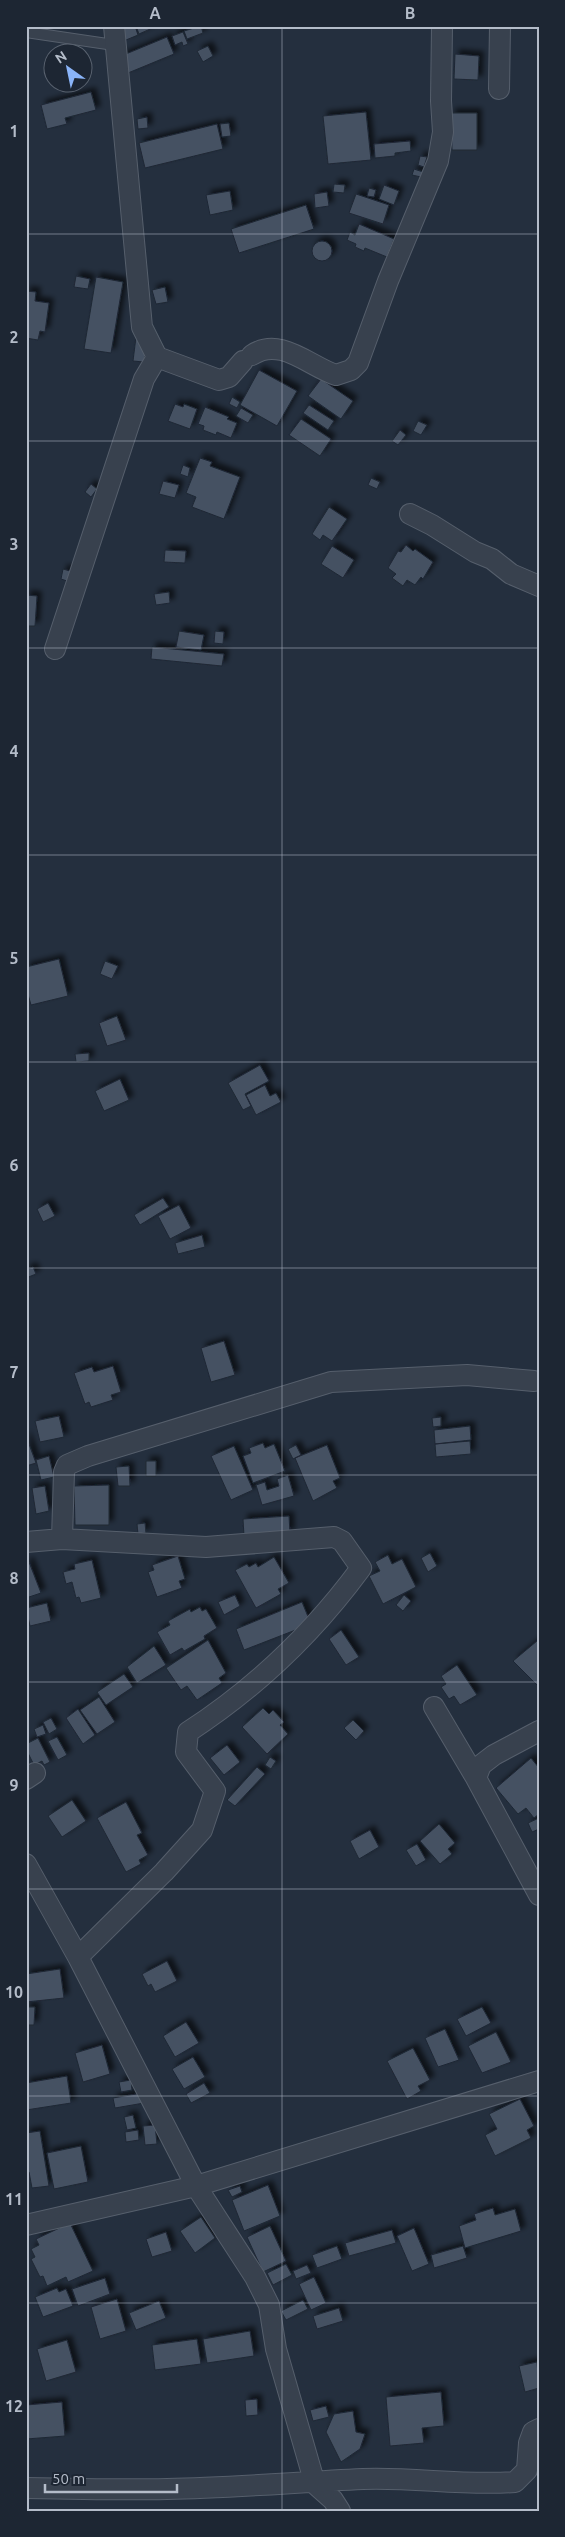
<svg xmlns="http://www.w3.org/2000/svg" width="565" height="2537" font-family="Ubuntu,sans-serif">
	<defs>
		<filter id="shadow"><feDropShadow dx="4.5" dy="-4.5" stdDeviation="2.5" flood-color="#0009"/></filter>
	</defs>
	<rect width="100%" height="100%" fill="#242f3e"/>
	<path fill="#455162" stroke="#1f2835" filter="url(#shadow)" d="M121,26H135L138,35L126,40Z
		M136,26H157L139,34Z
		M201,26L203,33L187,39L184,31Z
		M183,32L188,44L183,46L182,42L175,45L172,36Z
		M167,37L174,54L128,73L121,56Z
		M208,46L213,56L203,62L197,51Z
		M455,54L479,56L478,80L454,79Z
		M91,92L96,110L65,118L67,124L47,129L41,105Z
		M366,112L371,160L328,164L323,116Z
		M451,113H477V150H452Z
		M147,117L148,128L138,129L137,119Z
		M229,123L231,136L222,137L220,124Z
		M217,124L223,149L145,168L139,143Z
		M410,141L411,151L395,153V156L375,158L374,144Z
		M420,156L427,157L424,167L418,165Z
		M414,169L423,172L421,177L412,175Z
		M334,184L345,185L344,193L333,192Z
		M384,185L399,191L394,205L379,199Z
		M369,188L376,190L374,197L367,196Z
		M230,191L233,210L210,215L206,195Z
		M327,192L329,206L315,208L314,194Z
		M356,194L389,205L383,224L349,213Z
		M306,205L314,229L239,253L231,229Z
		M359,224L394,239L387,257L365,248L364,251L355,247L356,244L347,240L350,232L355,235Z
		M312 251a10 10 0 1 1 20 0a10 10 0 1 1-20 0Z
		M76,276L90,279L88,289L74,287Z
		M96,277L123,282L111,353L84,349Z
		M165,287L168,302L156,304L152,290Z
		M26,291L36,292L35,301L49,303L45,332L40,331L38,340L26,338Z
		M136,337L147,338L144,362L133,361Z
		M259,370L297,391L277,426L240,405Z
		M321,379L353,401L341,419L308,396Z
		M232,397L240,402L237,408L229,404Z
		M175,404L183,407L184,404L197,409L190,429L168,421Z
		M309,405L334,421L328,430L303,413Z
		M205,407L229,417L227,419L237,423L231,438L217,432L216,435L203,430L204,426L198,424Z
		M241,408L253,415L248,423L236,416Z
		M301,419L331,439L320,456L289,435Z
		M418,421L427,425L421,435L413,431Z
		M400,430L406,435L398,445L392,441Z
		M200,458L212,462L210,466L240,477L224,519L192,507L196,497L186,493Z
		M183,465L190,468L188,477L180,474Z
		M371,478L380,482L377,489L368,485Z
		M163,481L179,485L175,498L159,494Z
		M91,484L97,489L91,497L85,492Z
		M329,507L347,519L332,541L323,535L320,540L312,534Z
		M406,545L413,551L415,549L433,562L423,579L421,577L415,585L407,580L403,586L392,578L396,574L388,568L398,551L401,552Z
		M332,546L354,560L343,578L321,564Z
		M165,550L186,551L185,563L164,562Z
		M63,569L70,571L67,581L61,579Z
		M169,592L170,603L156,605L154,594Z
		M26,595L37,596L35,626H26Z
		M179,631L204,635L201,650L176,647Z
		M215,631L224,632L223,644L214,643Z
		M152,647L224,654L222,666L151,659Z
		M59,959L68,996L31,1005L26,987V967Z
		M105,961L118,966L112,979L100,974Z
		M117,1016L126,1040L107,1046L99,1023Z
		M89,1053V1061L76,1062L75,1054Z
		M260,1065L269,1081L245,1094L251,1106L243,1110L228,1083Z
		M120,1079L129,1100L104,1111L95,1091Z
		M265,1085L270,1096L276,1093L281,1102L256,1115L246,1095Z
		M163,1198L169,1207L140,1225L134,1215Z
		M48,1203L55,1216L43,1222L37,1209Z
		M179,1205L191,1228L170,1239L158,1216Z
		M202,1235L205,1247L178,1254L175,1243Z
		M33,1267L36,1274L26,1278V1269Z
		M224,1341L235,1375L211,1382L201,1348Z
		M113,1366L121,1392L111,1395L113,1400L91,1407L89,1402L85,1404L74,1373L92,1367L94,1372Z
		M59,1416L64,1437L40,1442L35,1421Z
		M441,1417V1426L433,1427L432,1418Z
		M470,1426L471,1440L435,1444L434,1430Z
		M26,1436L36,1463L26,1466Z
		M470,1441L471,1454L436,1457L435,1444Z
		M263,1443L265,1448L274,1444L285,1471L253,1483L243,1456L251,1453L249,1448Z
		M296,1445L301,1455L293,1459L288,1449Z
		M327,1445L340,1478L333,1481L337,1488L313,1501L295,1458Z
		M234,1446L253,1490L231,1500L211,1456Z
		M49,1456L54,1477L41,1480L36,1460Z
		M146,1461H156V1476H146Z
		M129,1466L130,1486H118L116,1467Z
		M288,1475L294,1496L262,1505L256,1485L265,1482L267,1490L279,1486L277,1479Z
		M109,1485V1525H75L74,1486Z
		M45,1486L49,1511L36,1514L32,1488Z
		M289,1516L290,1533L244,1536L243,1519Z
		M145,1523L146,1533L138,1534L137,1524Z
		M430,1553L437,1566L428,1572L421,1558Z
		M388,1555L392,1564L402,1559L416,1587L383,1604L369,1576L380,1571L375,1562Z
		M178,1556L185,1579L179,1581L182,1588L157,1597L148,1572L154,1570L152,1565Z
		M274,1557L289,1583L278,1589L281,1594L256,1608L235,1570L247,1564L249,1567L256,1563L258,1567Z
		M92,1560L101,1598L81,1603L79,1597L76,1598L72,1582L66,1584L63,1572L75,1569L74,1564Z
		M29,1562L41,1593L26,1598V1563Z
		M235,1595L240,1606L224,1615L218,1602Z
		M404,1595L411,1601L403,1611L396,1605Z
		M302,1602L311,1624L244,1650L236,1629Z
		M47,1603L51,1621L30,1626L26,1608Z
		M200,1607L202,1611L206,1609L217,1628L204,1636L205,1639L184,1651L182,1648L170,1655L157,1632L170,1625L168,1621L190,1609L191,1612Z
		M341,1630L359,1657L346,1665L329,1639Z
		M208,1640L226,1673L219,1678L222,1683L197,1700L187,1686L181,1690L166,1668Z
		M537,1641L539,1643V1687L513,1661Z
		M154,1646L166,1665L137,1683L127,1667Z
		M457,1665L477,1695L460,1705L454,1696L449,1699L441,1687L446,1684L441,1676Z
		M124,1674L133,1687L106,1705L97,1692Z
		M99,1697L115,1722L97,1734L80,1710Z
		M263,1708L269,1714L273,1710L284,1722L280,1725L288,1734L267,1754L242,1727Z
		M78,1709L95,1735L83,1744L66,1718Z
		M51,1718L57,1729L49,1734L43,1722Z
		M353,1720L364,1731L356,1740L344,1728Z
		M43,1725L46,1734L37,1737L34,1729Z
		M57,1737L67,1755L58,1760L48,1741Z
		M38,1738L50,1762L44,1765L42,1761L34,1765L26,1749V1744Z
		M227,1745L240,1762L224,1775L210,1758Z
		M270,1757L276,1761L271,1769L265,1765Z
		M531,1758L539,1768V1814L534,1818L526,1808L518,1814L496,1788Z
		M257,1767L265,1774L235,1806L227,1800Z
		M72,1800L86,1821L62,1837L48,1816Z
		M126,1802L142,1833L137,1835L148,1855L139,1860L141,1864L126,1872L97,1818Z
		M539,1818V1829L532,1832L528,1823Z
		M439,1824L455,1843L448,1849L452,1854L440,1864L420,1841Z
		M370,1830L379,1847L359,1859L350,1841Z
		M417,1844L426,1860L416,1866L406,1850Z
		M167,1961L177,1981L155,1992L151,1984L148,1986L142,1974Z
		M60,1969L64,1998L26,2002V1974Z
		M26,2007H35L34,2025H26Z
		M482,2007L491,2023L466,2036L457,2019Z
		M186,2022L199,2043L175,2057L163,2036Z
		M445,2029L459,2060L438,2067L425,2038Z
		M496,2032L511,2062L482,2073L468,2046Z
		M102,2045L110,2074L83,2082L75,2053Z
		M413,2048L430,2080L418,2086L421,2091L407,2099L387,2061Z
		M193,2057L205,2077L184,2089L172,2069Z
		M67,2076L71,2103L26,2110V2083Z
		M131,2080L132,2090L121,2092L119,2082Z
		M204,2083L210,2093L191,2103L186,2094Z
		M142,2093L144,2103L115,2108L113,2098Z
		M520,2099L534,2126L527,2130L531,2138L495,2156L485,2135L497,2129L489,2114Z
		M133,2115L136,2128L127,2130L124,2117Z
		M155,2125L157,2144L145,2145L143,2126Z
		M138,2130L139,2140L126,2142L125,2132Z
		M40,2131L49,2186L32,2188L29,2172L26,2173V2133Z
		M81,2146L88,2182L54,2189L47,2153Z
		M268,2185L280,2216L244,2231L232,2200Z
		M240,2186L242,2192L232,2197L228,2190Z
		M493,2208L495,2215L515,2209L521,2231L465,2248L459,2226L476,2220L474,2214Z
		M201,2217L215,2238L195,2253L180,2231Z
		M70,2223L93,2271L68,2282L66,2277L47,2286L43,2276L40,2277L31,2259L35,2257L31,2249L39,2245L36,2239Z
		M270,2226L286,2261L263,2272L247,2237Z
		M414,2228L429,2264L412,2271L397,2236Z
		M392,2230L396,2243L349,2256L345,2243Z
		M166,2232L172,2251L152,2257L146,2239Z
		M337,2246L342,2259L317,2268L312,2255Z
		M463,2246L467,2258L434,2268L431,2255Z
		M286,2264L292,2275L273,2285L267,2273Z
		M307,2265L311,2273L296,2279L293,2271Z
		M314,2277L326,2303L311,2310L299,2284Z
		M105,2278L110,2294L78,2306L72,2289Z
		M57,2288L59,2292L66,2289L73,2306L43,2317L35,2297Z
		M117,2299L126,2331L100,2339L91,2307Z
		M303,2300L308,2309L286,2320L281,2311Z
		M159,2301L166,2318L136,2330L129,2313Z
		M339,2308L343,2321L317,2329L313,2316Z
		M250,2331L254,2356L207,2363L203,2339Z
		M197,2339L201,2364L155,2370L152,2345Z
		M67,2340L76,2372L46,2381L37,2349Z
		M537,2362L539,2388L525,2392L519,2366Z
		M441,2392L444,2426L422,2428L424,2443L390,2446L386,2397Z
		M257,2399L258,2415L246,2416L245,2400Z
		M62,2402L65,2436L26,2439V2405Z
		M326,2406L329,2417L313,2421L310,2410Z
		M353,2411L356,2432L365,2434L360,2449L341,2462L326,2432L334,2414Z"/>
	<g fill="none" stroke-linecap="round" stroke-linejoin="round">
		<defs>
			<path id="service" d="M26,32L114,45"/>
			<path id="minor" d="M499,89L500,26
				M252,355C280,336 309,366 336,375L351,370L358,363L388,281L438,161L443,132L441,101L442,26
				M157,357L219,380L229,377L243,361
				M410,514L432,525L475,552L492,559L511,574L539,586
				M55,649L144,379L157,357L142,327L114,26
				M62,1539L64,1472L67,1465L88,1456L331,1382L467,1375L534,1381
				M26,1542L62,1539L206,1547L334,1537L342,1541L361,1568C314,1632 254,1689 188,1732L186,1752L215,1791L202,1830L164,1872L78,1957
				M434,1707L476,1778
				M539,1731L494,1755L481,1765L476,1778L539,1895
				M26,1779L35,1773
				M26,1864L78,1957L196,2186L255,2277L269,2305L276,2349L315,2484L333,2500L340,2511
				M26,2225L196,2186L539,2081
				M26,2488C73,2489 120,2490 167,2489C232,2488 298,2482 363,2479C414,2477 464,2486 515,2482L527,2470L529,2443L533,2432L539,2429"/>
		</defs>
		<use href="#service" stroke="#565f6c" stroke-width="12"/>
		<use href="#minor" stroke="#565f6c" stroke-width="22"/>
		<use href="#service" stroke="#38414e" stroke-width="10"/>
		<use href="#minor" stroke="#38414e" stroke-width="20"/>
	</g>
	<path fill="none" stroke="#b4bcc9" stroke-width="1" stroke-opacity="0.55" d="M282,26V2511M26,234H539M26,441H539M26,648H539M26,855H539M26,1062H539M26,1268H539M26,1475H539M26,1682H539M26,1889H539M26,2096H539M26,2303H539"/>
	<rect width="565" height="2537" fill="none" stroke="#1d2633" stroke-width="55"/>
	<g transform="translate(68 68) rotate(327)"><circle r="24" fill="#1d2633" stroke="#59626f"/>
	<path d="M0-4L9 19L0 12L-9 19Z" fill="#8ab4f8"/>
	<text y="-8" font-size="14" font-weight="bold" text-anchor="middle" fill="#b4bcc9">N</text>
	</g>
	<path d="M45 2484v8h132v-8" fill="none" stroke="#b4bcc9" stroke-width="2.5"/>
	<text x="52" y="2484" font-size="15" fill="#b4bcc9" stroke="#1d2633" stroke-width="4" paint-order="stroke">50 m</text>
	<rect x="28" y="28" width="510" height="2482" fill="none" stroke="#b4bcc9" stroke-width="2"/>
	<g font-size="16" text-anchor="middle" font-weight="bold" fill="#b4bcc9">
		<text x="155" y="19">A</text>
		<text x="410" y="19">B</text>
		<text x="14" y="137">1</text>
		<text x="14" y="343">2</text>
		<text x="14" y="550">3</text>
		<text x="14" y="757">4</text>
		<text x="14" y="964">5</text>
		<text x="14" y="1171">6</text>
		<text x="14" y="1378">7</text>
		<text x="14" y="1584">8</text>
		<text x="14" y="1791">9</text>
		<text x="14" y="1998">10</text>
		<text x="14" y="2205">11</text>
		<text x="14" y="2412">12</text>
	</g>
</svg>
